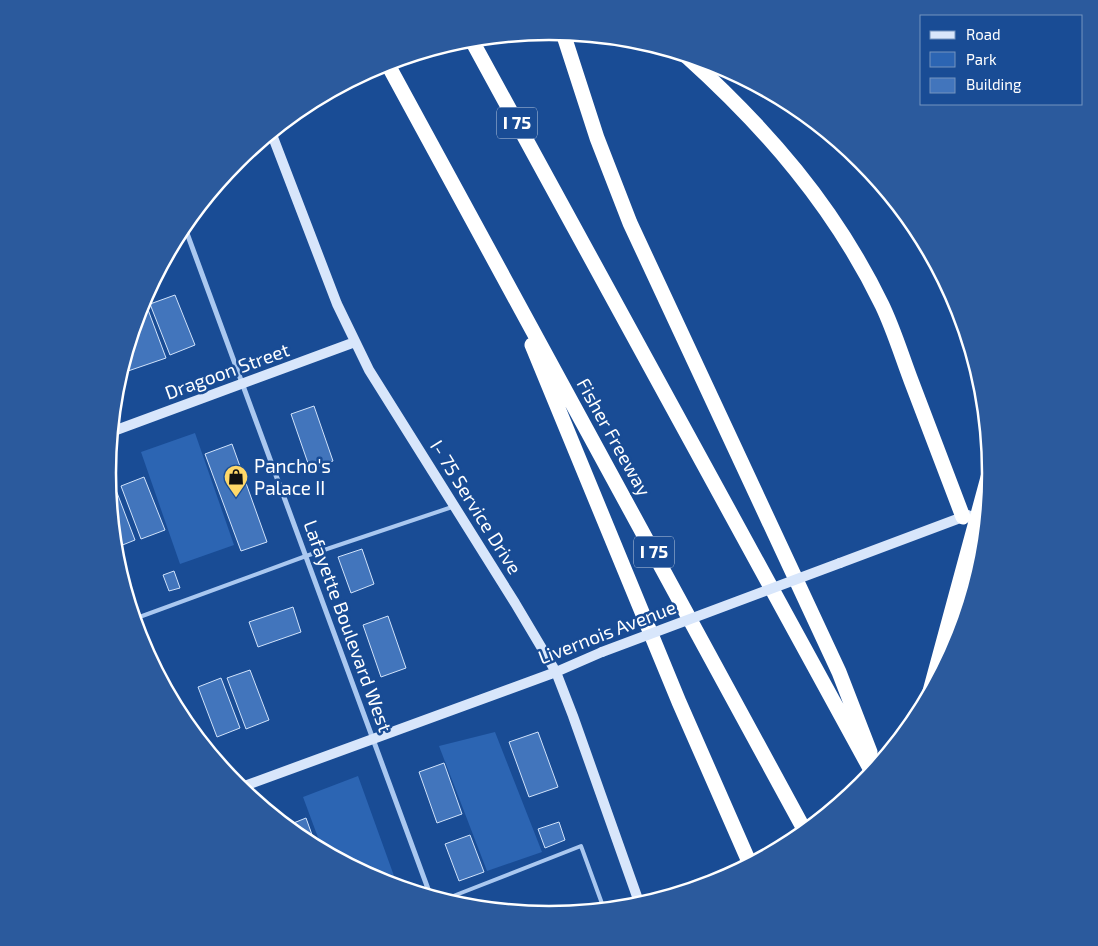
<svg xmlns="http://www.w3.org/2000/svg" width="1098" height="946" font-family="'Exo 2',sans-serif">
	<rect width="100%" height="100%" fill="#194c95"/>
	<path fill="#2c65b3" d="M195,433L234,545L180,564L141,452Z
		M495,732L542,852L487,871L439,746Z
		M358,776L398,887L380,881L323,851L303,797Z"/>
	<path fill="#4275bc" stroke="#d1e3fb" d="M175,295L195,345L170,355L150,304Z
		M147,307L166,358L128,371L124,359L139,310Z
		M314,406L333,461L310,469L291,414Z
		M232,444L267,542L241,551L205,454Z
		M144,477L165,530L141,539L121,486Z
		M116,490L135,540L115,548L109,492Z
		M362,549L374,584L351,593L338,557Z
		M174,571L180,588L169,591L163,575Z
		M293,607L301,632L258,647L249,622Z
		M388,616L406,668L381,677L363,625Z
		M250,670L269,720L246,729L227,678Z
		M221,678L240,728L217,737L198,687Z
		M538,732L558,787L529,797L509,742Z
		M444,763L462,814L437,823L419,772Z
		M306,818L316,846H314L303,840L286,826Z
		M559,822L565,840L545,848L538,829Z
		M470,835L484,872L459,881L445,844Z"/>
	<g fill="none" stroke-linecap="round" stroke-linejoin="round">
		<path stroke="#aac8f0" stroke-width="4" d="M134,619L306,556L452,507
			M421,894L429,891
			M443,900L581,846L604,909"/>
		<path stroke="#aac8f0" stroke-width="5" d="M184,225L431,897
			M974,544L982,562"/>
		<path stroke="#d8e6fb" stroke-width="10" d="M271,132L337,304L369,370L515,603L556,672L573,716L640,905
			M111,432L355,342
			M840,563L968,515
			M239,788L556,672L602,652"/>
		<path stroke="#fff" stroke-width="15" d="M563,33L597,138L630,223L839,672L870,752
			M471,39L872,772
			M685,55C766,128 834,206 882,305C894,330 902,357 912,383C929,427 946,472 963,517
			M387,63L805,831
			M532,345L679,702L750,864"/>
		<path stroke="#d8e6fb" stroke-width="10" d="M602,652L840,563"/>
		<path stroke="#fff" stroke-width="15" d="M929,695L990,470"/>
	</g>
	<defs>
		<symbol id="shop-pin" viewBox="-11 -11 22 30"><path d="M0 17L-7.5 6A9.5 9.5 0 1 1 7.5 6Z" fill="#ffd869" stroke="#194c95"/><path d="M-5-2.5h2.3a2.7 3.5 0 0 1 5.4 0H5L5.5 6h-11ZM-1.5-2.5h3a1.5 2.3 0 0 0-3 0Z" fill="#111"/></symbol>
	</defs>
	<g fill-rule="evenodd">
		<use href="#shop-pin" x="222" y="463" width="28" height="38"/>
	</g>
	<g text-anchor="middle" stroke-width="5" stroke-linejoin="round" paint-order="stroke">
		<g fill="#194c95" stroke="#bac9df" stroke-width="1">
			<rect x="497" y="107.5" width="40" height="31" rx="4"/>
			<rect x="634" y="536.5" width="40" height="31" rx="4"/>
		</g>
		<g font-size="18" font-weight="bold" fill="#fff">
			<text x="517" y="129">I 75</text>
			<text x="654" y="558">I 75</text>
		</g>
		<g font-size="19" fill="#fff" stroke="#194c95">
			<text transform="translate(227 371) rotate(-20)" y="7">Dragoon Street</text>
			<text transform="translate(614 437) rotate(61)" y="7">Fisher Freeway</text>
			<text transform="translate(476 507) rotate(58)" y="7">I- 75 Service Drive</text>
			<text transform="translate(348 626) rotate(70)" y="7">Lafayette Boulevard West</text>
			<text transform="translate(607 632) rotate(-21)" y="7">Livernois Avenue</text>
		</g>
		<g font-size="19" fill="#fff" stroke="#194c95" text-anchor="start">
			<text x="254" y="473">Pancho's<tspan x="254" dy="22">Palace II</tspan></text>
		</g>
	</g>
	<path d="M0 0H1098V946H0ZM116 473a433 433 0 1 1 866 0a433 433 0 1 1-866 0Z" fill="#2b5a9d" fill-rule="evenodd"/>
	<path fill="none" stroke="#fff" stroke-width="2.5" d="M116 473a433 433 0 1 1 866 0a433 433 0 1 1-866 0Z"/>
	<rect x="920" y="15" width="162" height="90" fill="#194c95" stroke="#7594bf"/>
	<rect x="930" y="31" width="25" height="8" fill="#d8e6fb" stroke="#7594bf"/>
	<text x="966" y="40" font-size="15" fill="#ffffff">Road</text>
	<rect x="930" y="52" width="25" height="15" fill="#2c65b3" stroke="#7594bf"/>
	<text x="966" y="65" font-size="15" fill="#ffffff">Park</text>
	<rect x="930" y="78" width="25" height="15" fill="#4275bc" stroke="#7594bf"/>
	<text x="966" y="90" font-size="15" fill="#ffffff">Building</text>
</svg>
